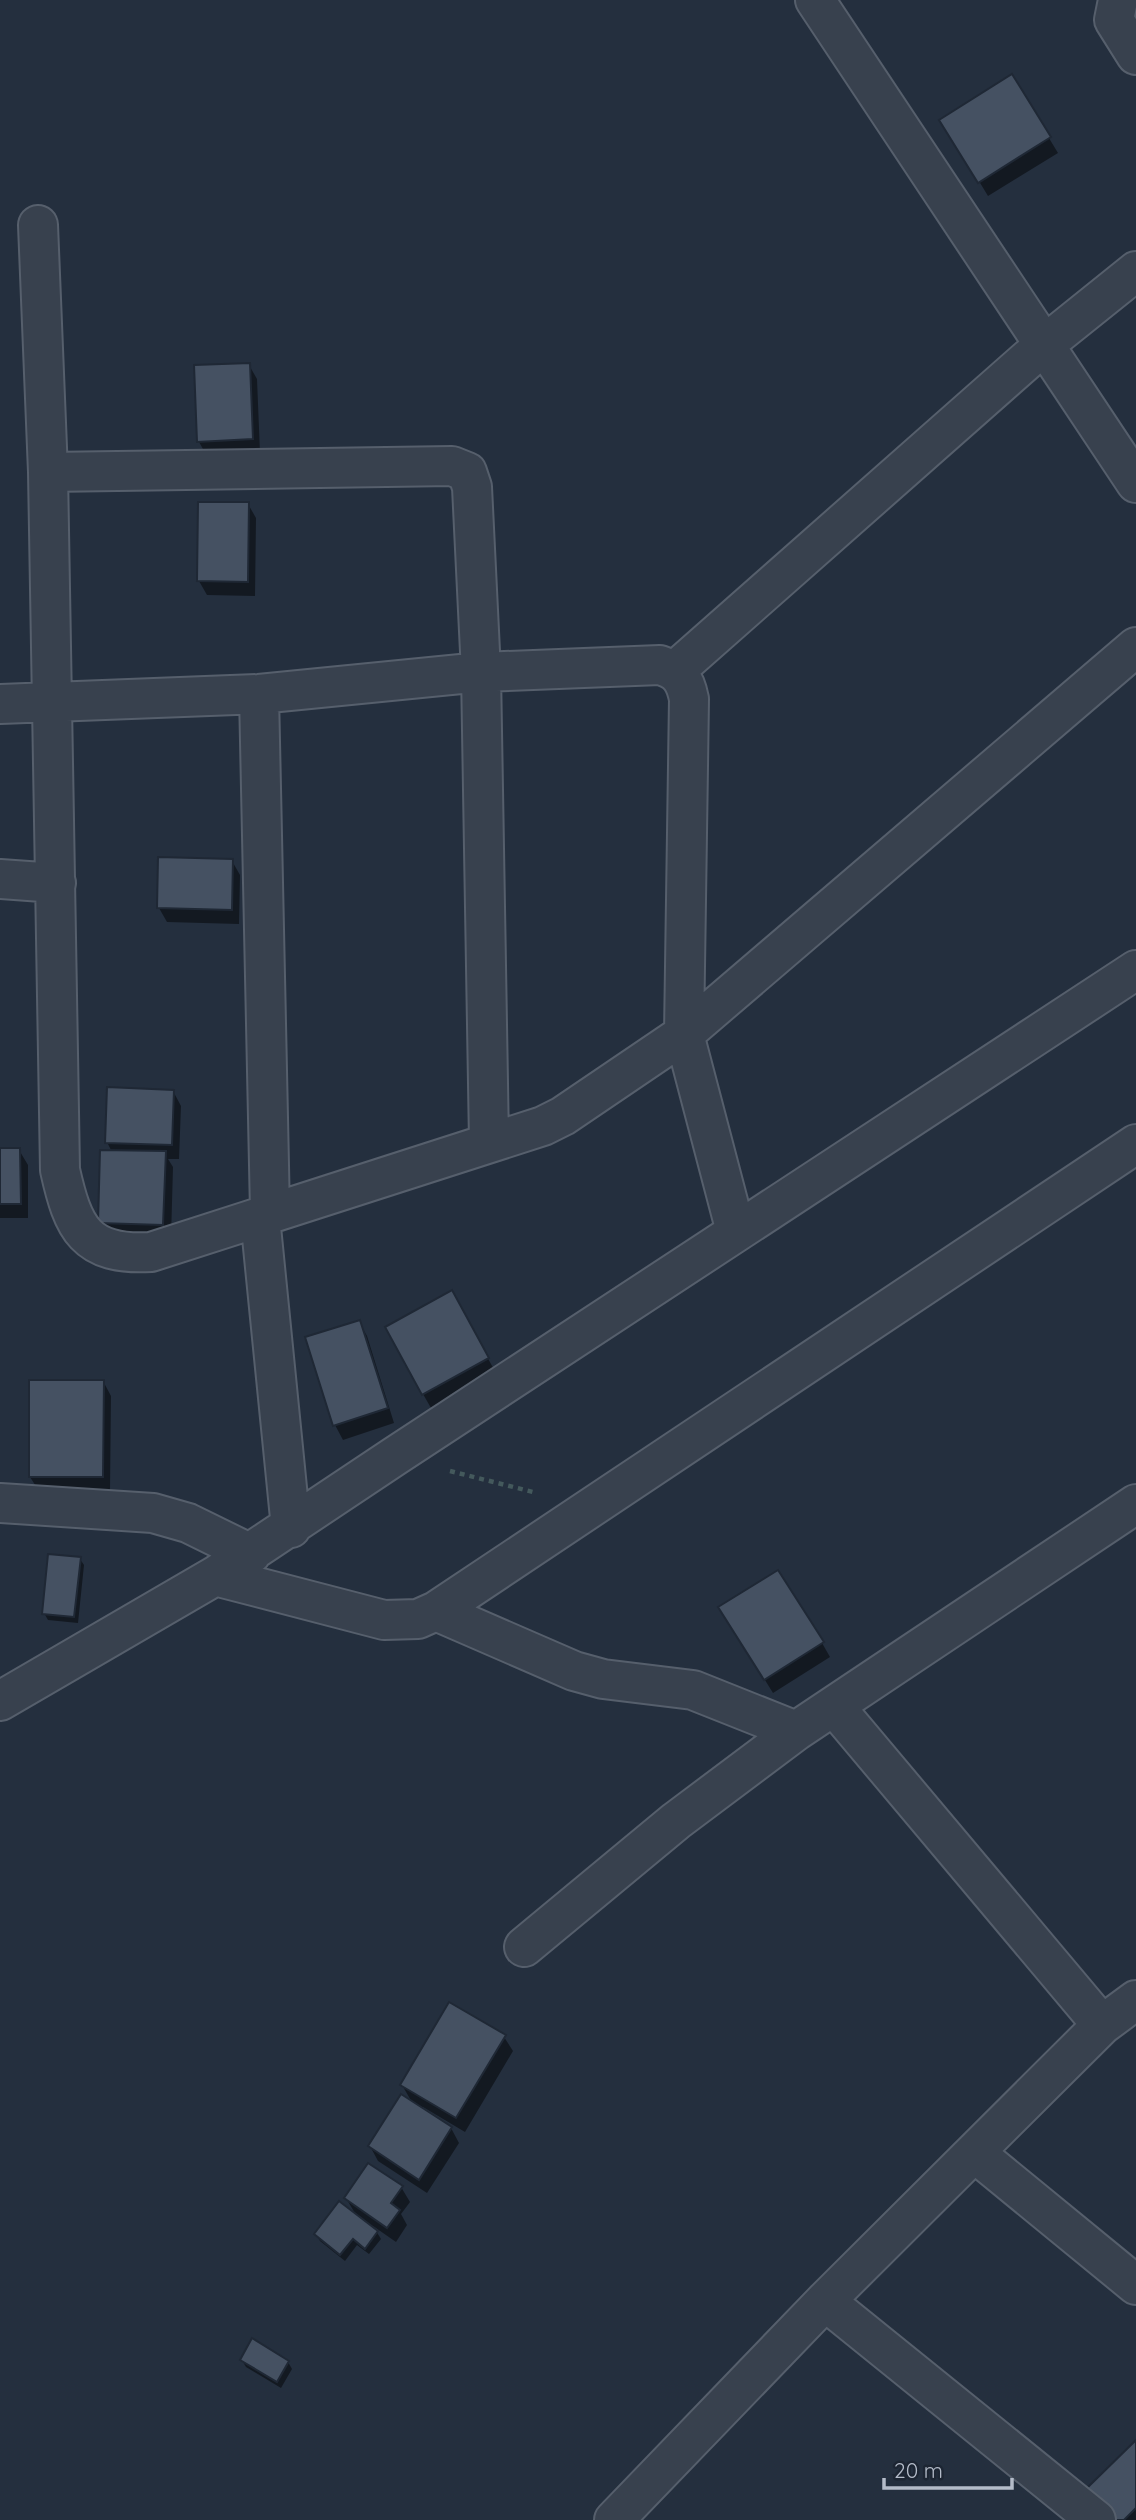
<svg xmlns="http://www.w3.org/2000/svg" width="1136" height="2520" font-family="Quicksand,sans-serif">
	<rect width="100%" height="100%" fill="#242f3e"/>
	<path fill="#0007" d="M1012,77L1058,153L988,196L942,120Z
		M249,365L257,379L260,453L207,456L199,442Z
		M248,504L256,518L255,596L207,595L199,581Z
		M232,861L240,875L239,924L167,922L159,908Z
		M173,1091L181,1106L179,1159H168L173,1167L171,1238L108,1237L100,1223L112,1152L107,1142Z
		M0,1150H19L28,1165V1218H0Z
		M451,1292L496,1373L431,1408L423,1394Z
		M359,1322L367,1336L394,1423L343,1440L335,1425Z
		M103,1381L111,1396L110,1491H39L30,1477Z
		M80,1559L84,1565L78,1623L48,1620L44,1613Z
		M729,1622L822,1643L830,1657L773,1693Z
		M504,2037L513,2051L465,2132L423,2107L421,2109L451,2128L459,2143L427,2193L378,2161L370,2146L413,2104L402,2085Z
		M401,2187L410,2202L401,2214L407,2225L396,2242L373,2226L381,2239L369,2254L357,2245L345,2261L320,2241L316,2234L356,2215L346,2198Z
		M242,2360L288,2362L292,2369L281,2388L246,2367Z
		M1136,2442V2520H1110Z"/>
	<path fill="#455162" stroke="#1f2835" stroke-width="2" d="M1012,74L1051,137L978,183L939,120Z
		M250,363L253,439L197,442L194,365Z
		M198,502H249L248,582L197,581Z
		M158,857L233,859L232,910L157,908Z
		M107,1087L174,1090L172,1145L105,1143Z
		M0,1148H20L21,1204H0Z
		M100,1150L166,1151L163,1225L98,1223Z
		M452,1290L489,1358L422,1395L385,1327Z
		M360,1320L388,1408L333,1426L305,1337Z
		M29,1380H104L103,1477H29Z
		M48,1554L81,1557L74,1617L42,1614Z
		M778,1570L824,1642L764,1680L718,1607Z
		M449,2002L506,2035L456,2118L400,2085Z
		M401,2094L452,2127L419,2180L368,2146Z
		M368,2163L403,2186L391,2203L400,2210L387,2228L344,2198Z
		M339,2201L378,2231L365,2249L353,2239L340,2255L314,2234Z
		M252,2338L289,2361L277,2382L240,2360Z
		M1136,2440V2508L1124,2520H1114L1085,2490Z"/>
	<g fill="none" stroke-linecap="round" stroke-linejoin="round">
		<defs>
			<path id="minor" d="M815,0L1136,483
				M1118,0L1114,20L1136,55
				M38,225L48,472L60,1170C73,1228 85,1256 151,1252L543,1126L563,1116L684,1034L1136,647
				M48,472L452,466L467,472L472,487L481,672L489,1142
				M676,670L1044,345L1136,271
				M259,694L270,1212
				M0,704L259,694L481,672L660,665C679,671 685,679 689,699L684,1034L736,1232
				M0,879L56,883
				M260,1217L291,1528
				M0,1503L153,1513L188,1523L251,1554
				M215,1576L384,1620L418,1619L436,1611L1136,1144
				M436,1611L574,1671L603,1679L693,1690L796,1731
				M0,1701L215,1576L395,1456L1136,970
				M834,1706L1102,2025
				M524,1947L676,1821L796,1731L1136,1504
				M975,2153L1136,2285
				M825,2301L1096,2520
				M614,2520L825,2301L1102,2025L1136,2000"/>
		</defs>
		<use href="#minor" stroke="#565f6c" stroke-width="42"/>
		<path stroke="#44595c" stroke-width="4.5" stroke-dasharray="5 5" stroke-linecap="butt" d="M450,1471L537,1493"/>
		<use href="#minor" stroke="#38414e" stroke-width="38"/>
	</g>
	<path d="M884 2478v10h128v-10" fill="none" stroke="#b4bcc9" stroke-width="3.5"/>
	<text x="894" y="2478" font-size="21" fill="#b4bcc9" stroke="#1d2633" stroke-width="5" paint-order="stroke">20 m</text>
</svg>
